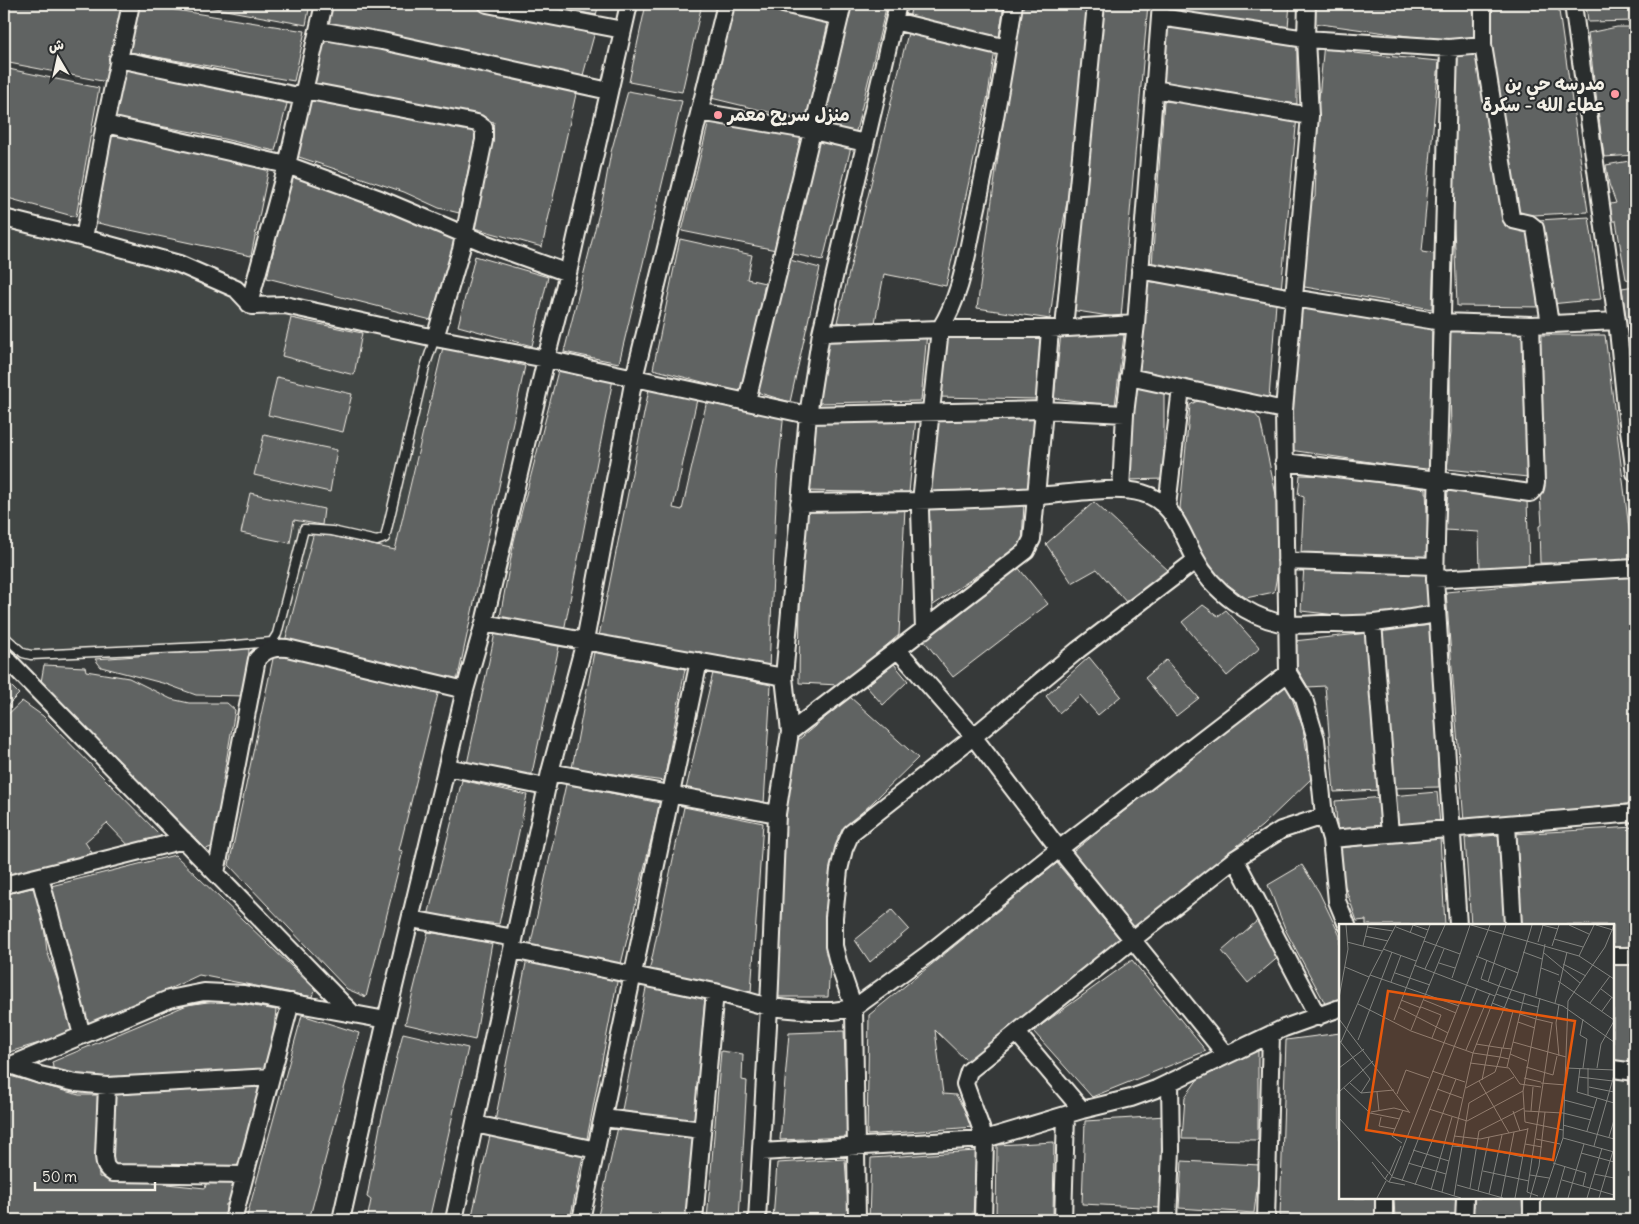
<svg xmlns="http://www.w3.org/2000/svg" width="1639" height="1224" font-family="Delius,'Playpen Sans Arabic',sans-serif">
	<rect width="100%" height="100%" fill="#363939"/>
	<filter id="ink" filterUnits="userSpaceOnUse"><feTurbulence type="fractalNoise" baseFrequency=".02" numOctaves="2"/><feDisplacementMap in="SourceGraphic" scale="10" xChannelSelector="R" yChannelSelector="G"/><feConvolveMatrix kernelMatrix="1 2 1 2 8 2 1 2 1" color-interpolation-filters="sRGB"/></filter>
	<g filter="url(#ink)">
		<path fill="#434645" d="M4,219L80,239L240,292L243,305L442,340L395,550L314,532L284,645L244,642L25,658L4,637Z
			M1613,1073L1635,1075V1220H1537L1539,1198H1613Z"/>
		<path fill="#616362" stroke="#f4f1e8" d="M4,4H88L121,10L107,82L4,62Z
			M139,4L305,31L294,81L128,52Z
			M193,4H310L306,25Z
			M327,4H460L596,28L582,79L322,27Z
			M540,4H599L596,15Z
			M646,4H702L682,92L629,82Z
			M729,4H754L829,18L806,121L711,98Z
			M850,4H887L855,135L821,128Z
			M912,4H1004L999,38L908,23Z
			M1023,4H1090L1072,174L1059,246L1050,319L977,308L1000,142Z
			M1100,4H1148L1121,318L1071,310Z
			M1168,4H1290L1288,27L1167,14Z
			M1312,4H1473L1474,39L1437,40L1313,23Z
			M1486,4H1558L1588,212L1516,216L1500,125Z
			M1586,4H1635V21L1588,22Z
			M1166,27L1297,41V104L1164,88Z
			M1617,27H1635V155L1604,157L1588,33Z
			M908,33L995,50L988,95L946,286L884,274L874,328L837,322Z
			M321,35L578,85L542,247L467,226L494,122L358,92L310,84Z
			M1324,42L1351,46L1354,53L1439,61L1422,252L1434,254L1432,309L1299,286L1308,206L1315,197L1316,169L1313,167Z
			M1479,53L1505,226L1529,225L1543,307L1457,306L1453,198L1458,54Z
			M4,68L99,88L76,217L4,197Z
			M125,70L159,75L288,100L275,151L198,133L115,118Z
			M628,91L682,101L619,363L564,352L603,197L611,152Z
			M308,93L478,125L459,213L439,208L404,192L296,156Z
			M1164,101L1297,116L1281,291L1152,265Z
			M710,117L802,131L776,250L682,231Z
			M112,133L270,163L251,256L93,222Z
			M815,135L852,143L823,260L788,253Z
			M1635,160V390L1622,288L1634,286V281L1626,279L1616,221H1608L1606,205L1616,203L1609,184L1606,165Z
			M292,170L455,236L435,321L267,278Z
			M1589,217L1601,299L1551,304L1538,220Z
			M680,239L752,255L747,279L765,283L744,393L653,369Z
			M475,256L548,277L532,346L458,326Z
			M786,259L820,268L790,402L753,391Z
			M1146,281L1207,289L1276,303L1269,399L1135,375Z
			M1297,306L1432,323L1430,471L1290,450Z
			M291,318L362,333L354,375L282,356Z
			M1449,329L1527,331L1528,477L1447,469L1451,433Z
			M944,330L1041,333L1037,399L937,397Z
			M927,332L921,401L817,403L827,334Z
			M1061,333L1124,335L1115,406L1054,398Z
			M1538,335H1605L1633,561L1555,566L1551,563H1540L1539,526L1542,525L1538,462Z
			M443,347L525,366L456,686L284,645L314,532L395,550Z
			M560,363L614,374L564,631L499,622L514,541Z
			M277,377L352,394L343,432L268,415Z
			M650,384L698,395L673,508L682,510L708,396L784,412L777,480L769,669L599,636Z
			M1133,385L1164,387V479L1128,480Z
			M1202,400L1254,413L1260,420L1278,504L1280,559L1274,592L1246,598L1223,581L1204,559L1180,508L1190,405L1195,402Z
			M1040,415L1031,495L927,496L935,417Z
			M916,417L909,493L803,491L814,418Z
			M264,435L337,450L330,492L254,475Z
			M1300,475L1370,477L1376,482L1426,489L1429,560L1301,553L1304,497L1298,495Z
			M1448,490L1527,499L1529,567L1480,571L1479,532L1445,530Z
			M250,493L324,509L322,525L294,520L290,543L241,533Z
			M1024,502L1022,545L929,608L928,508Z
			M1094,502L1169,571L1127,603L1097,569L1072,583L1046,544Z
			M801,507H905L899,635L839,685L799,683Z
			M1017,566L1048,604L953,677L922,638Z
			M1304,566L1425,571L1433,614L1349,620L1345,616L1301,611Z
			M1629,574L1635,625V803L1464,822L1446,592Z
			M1203,605L1218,616L1226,610L1260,648L1227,676L1182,622Z
			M1432,625L1439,726L1438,764L1439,787L1392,788L1388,713L1381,630Z
			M495,633L560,642L531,778L467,764Z
			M1368,633L1381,790L1334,792L1325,686L1308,687L1295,665L1294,641Z
			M249,648L247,696L196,695L166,684L101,667L95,659Z
			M594,652L685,669L664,781L572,768Z
			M274,654L439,690L399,850L403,851L366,997L347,989L229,865Z
			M1089,657L1121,696L1098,715L1080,695L1059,713L1046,696Z
			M1166,660L1199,698L1176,716L1145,678Z
			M894,664L908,681L883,705L866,686Z
			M44,665L85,667L86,671L129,678L171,699L189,703H227L235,710L223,780L228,785L214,846L206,849L41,682Z
			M713,673L771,685L764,804L686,789Z
			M4,679L19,694L4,709Z
			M1286,682L1303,728L1311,779L1262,826L1132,930L1069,855Z
			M850,697L918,758L838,836L828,997H774L786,795L797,741Z
			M22,701L43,716L165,840L134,851L107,823L85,842L94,856L4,876V718Z
			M462,780L527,795L499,924L428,916Z
			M566,784L660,803L621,964L530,947Z
			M1437,792L1440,824L1392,830L1391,796Z
			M1384,797L1389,832L1338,835L1335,801Z
			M684,807L763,823L751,992L649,972Z
			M1635,827V946L1613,947V925H1520L1513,834Z
			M1497,835L1502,840L1507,925H1471L1465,838Z
			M1440,837L1445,925H1366V920L1357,921L1342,878L1340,848Z
			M175,855L315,989L313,997L199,975L88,1027L51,886Z
			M1057,863L1123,943L968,1062L935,1030L943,1094L956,1095L974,1127L867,1135L869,1015Z
			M1302,865L1319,892L1340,936V998L1327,1007L1286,931L1268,885Z
			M31,888L40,890L47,951L76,1032L6,1053L4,1051V895Z
			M892,910L909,929L870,962L855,940Z
			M1257,921L1281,955L1248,983L1222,951Z
			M428,932L492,943L475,1040L405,1024Z
			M527,958L618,977L586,1144L495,1121Z
			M1132,960L1206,1051L1092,1097L1033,1031Z
			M1613,964H1635V1066L1613,1065Z
			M647,983L705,997L695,1125L621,1115Z
			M221,1000L276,1010L273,1037L267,1073L104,1081L54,1073L52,1062L187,1005Z
			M302,1015L359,1033L309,1220H246Z
			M844,1031L848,1137L780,1140L789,1033Z
			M403,1033L468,1048L429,1220H367L371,1200L367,1197L380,1126Z
			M1340,1033V1198H1379V1220L1330,1218L1329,1220H1300V1216H1280L1286,1040Z
			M1258,1050V1140L1182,1139L1185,1097L1198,1079Z
			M721,1051L743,1054L742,1080L747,1081L739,1220H707Z
			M4,1072L10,1076L79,1095H99V1177L205,1188L207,1182H235L234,1204H226L225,1220H4Z
			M219,1087H260L242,1166L112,1167L114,1095Z
			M1166,1116L1161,1208L1082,1204L1085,1121Z
			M618,1127L695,1135L685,1220H597Z
			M491,1131L583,1156L570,1220H471Z
			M1054,1142L1053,1220H996L997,1145Z
			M976,1151L973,1218L928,1220H869L871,1158Z
			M845,1159L849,1220H773L777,1163Z
			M1182,1161L1260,1165L1254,1213L1179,1208Z
			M1394,1198H1459V1220H1395Z
			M1474,1198H1522L1523,1220H1468V1206L1474,1207Z"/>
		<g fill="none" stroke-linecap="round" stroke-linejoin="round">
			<defs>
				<path id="lane" d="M4,636L23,653L31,655L225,646L272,642L277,634L304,529L332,531L377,541L385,538L425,367L435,338"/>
				<path id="street" d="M487,4L623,30
					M783,4L840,17
					M1307,4L1306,39L1449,48L1483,45
					M1483,4V45L1511,217L1513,220L1530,224L1535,228L1550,324
					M1573,4L1617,321L1627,416L1635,473
					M1160,17L1306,39L1310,116L1284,410L1288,673L1304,699L1316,739L1324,816L1331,839L1337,901L1347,925
					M894,21L1007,48
					M318,30L382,41L609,91
					M1449,48L1435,579L1458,925
					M118,59L303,97
					M1154,89L1310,116
					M304,90L477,123L484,128V140L461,250L435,338
					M700,112L813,131L865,143
					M105,124L287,165L380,199L487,244L568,273
					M4,218L84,238L179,264L236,289L252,306L285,305L435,338L546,359L808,415L1044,410L1050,329L1136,324
					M84,238L105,124L131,4
					M1140,270L1293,298L1442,322L1531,325L1617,321
					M249,304L287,165L324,4
					M1064,328L1096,4
					M821,333L940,329H1050
					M1129,377L1284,410
					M747,401L843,4
					M1284,462L1438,480L1530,493L1535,488L1536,483L1531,325
					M1121,489L1125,414L1136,324L1161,4
					M799,503C878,502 958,501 1037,496C1067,494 1115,485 1142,493C1173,501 1181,532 1195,558C1212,591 1250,619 1287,624C1298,626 1310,624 1321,624C1338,624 1356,625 1374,623C1395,621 1416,617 1437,614
					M1167,506L1181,388
					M1286,561L1435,566
					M1435,579L1635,568
					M484,623L784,677
					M1373,623L1390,834
					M924,630L920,510L940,329C961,296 966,258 974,221C990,149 1003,76 1014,4
					M898,650L969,731L1059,849L1226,1055
					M4,656L352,1013
					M790,732L1026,551L1032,539L1044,410L1125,414
					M447,767L546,787
					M550,772L777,814
					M1507,825L1513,925
					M1331,839L1635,813
					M1235,859L1318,1017
					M216,873L257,659C266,649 274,647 287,648L465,690
					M40,877L82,1035
					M4,885L184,840
					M411,919L514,938
					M512,950L715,992L769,1007L812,1011H833L854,1008L928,954L1059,849L1288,673
					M1613,956H1635
					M1017,1033L1082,1110
					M7,1064L40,1075L76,1083L107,1086L271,1077
					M9,1066L169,999L204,992L244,994L386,1020
					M1613,1069L1635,1072
					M107,1086L104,1156C105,1165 105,1168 113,1173L245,1175
					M603,1118L702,1130
					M475,1124L596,1150
					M761,1152L985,1139L1082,1110L1131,1098L1156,1089L1284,1028L1340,1008
					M1532,1198V1220
					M233,1220L291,1002
					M341,1220L386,1020L465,690L484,623L546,359L568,273L629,4
					M454,1220L550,772L585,641L634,378L726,4
					M581,1220L699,661
					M694,1220L715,992
					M757,1220L769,1007L777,814L790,732L784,677L808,415L821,333L898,4
					M857,1220L854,1008L838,962L834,946V917L839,870L844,849L851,833L973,737L1078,650L1196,560
					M983,1220L985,1139L965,1084L969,1071L1132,940L1235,859L1281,830L1324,816
					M1063,1220L1066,1115
					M1168,1220L1171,1150L1170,1082
					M1266,1220L1271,1034
					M1384,1220V1198
					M1464,1220L1465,1198"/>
			</defs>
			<use href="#lane" stroke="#f4f1e8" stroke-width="11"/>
			<use href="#street" stroke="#f4f1e8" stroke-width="20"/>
			<use href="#lane" stroke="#2a2d2e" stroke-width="8"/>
			<use href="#street" stroke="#2a2d2e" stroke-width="16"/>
		</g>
	</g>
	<g fill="#ff9aa2" stroke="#2a2d2e" stroke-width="2">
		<circle cx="1615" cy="94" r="5"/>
		<circle cx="718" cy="115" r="5"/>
	</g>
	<g text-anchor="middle" stroke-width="4" stroke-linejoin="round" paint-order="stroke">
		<g font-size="18" font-weight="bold" fill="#f4f1e8" stroke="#2a2d2e" text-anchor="end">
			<text x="1605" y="90">مدرسه حي بن<tspan x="1605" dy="21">عطاء الله - سكرة</tspan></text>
			<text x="728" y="121" text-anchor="start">منزل سريح معمر</text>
		</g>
	</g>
	<g transform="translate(1339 924)">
		<rect width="275" height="275" fill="#363939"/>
		<path fill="none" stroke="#82837f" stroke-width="1" d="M132,1L240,32L275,55M203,1L219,5M230,1L250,10M257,1L274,6M28,3L54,7M57,3L86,14M71,9L74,1L89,6M26,12L49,17M215,15L244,23M85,17L121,30M8,18L43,27M199,18L204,1M24,22L29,1M213,22L220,1M44,25L77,37M184,28L203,35M205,29L241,59M137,32L179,49M240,32L255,1M148,36L142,55L160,62L167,44M100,39L116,44M224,40L247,52M75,41L156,72M6,43L30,53M202,44L220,51M86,45L106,1M56,49L91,61M31,51L120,82M113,54L131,1M219,57L275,96M52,58L62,31M149,58L167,1M262,65L275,75M157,70L183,79M197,72L206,20M0,74L9,25L7,1M201,74L197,95L214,99M62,76L82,84M85,76L117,89M229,77L266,23L275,1M153,79L174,87L164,124M184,79L199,83M216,79L228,28M251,79L271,52M19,80L72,107L134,129L161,133L163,124L173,125M59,83L109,109M82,83L102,91L93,114M263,87L273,73M181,90L197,95L184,167L186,198L224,206M0,95L71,189M244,95L241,111L248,115L244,144M55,96L91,1M179,98L196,104M72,106L105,25M0,116L31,155L22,169M19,116L53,28M2,118L31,51L57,1M174,118L227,133M137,120L163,124M127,126L151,69M171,130L188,137M220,132L217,99L220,80M131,139L170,144L181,160L202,163M168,143L186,69M187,143L214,151L218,132M0,144L25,125M227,144L275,146M241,144L238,168L275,179M258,144L262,120L275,97M93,147L126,158M240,153L274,157M185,154L202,158M143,156L150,122L178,52L193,1M140,157L170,209M11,159L22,169L55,166M202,159L226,161M250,163L275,168M5,164L31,189L61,195M127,164L156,148L161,133L170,135M98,165L123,174M0,168L34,137M38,168L40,187M58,170L67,146L90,154M249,171V144M225,176L255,184M90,185L128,197L184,167M174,187L181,207M186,187L224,189L252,196M192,187L194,163M32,188L55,184L70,188M42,193L40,202L56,205M0,194L53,252L50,258L46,255L49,250M224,201L275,215M248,207L258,174M115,212L141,215L189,205M270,213L275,196M224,214L275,228M197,215L221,220M63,219L53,212L64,186M186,220L203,223M113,222L139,224M255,222L275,151M148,225L184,233M74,226L110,237M242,229L275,238M33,238L46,255M69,239L107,250M214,239L247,249L244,262M144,247L190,257M50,250L62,222M255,250L275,254M191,251L210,254M53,252L151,1M53,253L122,274M223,256L275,271M63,257L138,64M50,258L66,261M76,261L117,155M118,261L164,274M131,264L140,207L185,184M92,266L113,193M139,267L150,213M103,268L134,129L160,62L224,82L275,118M150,270L163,211M115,272L130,179L175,153M199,272L188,268L213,99M38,274L47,257M162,274L175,208M176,274L189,204M191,274L200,242L206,188M204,274L224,214L229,77M217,274L226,242M229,274L245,220M248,274L263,224M260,274L274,227"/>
		<path fill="#e8590c" fill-opacity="0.15" stroke="#e8590c" stroke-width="2.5" d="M49,67L236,97L214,236L27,206Z"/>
		<rect width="275" height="275" fill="none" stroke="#f4f1e8" stroke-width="2.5"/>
	</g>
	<rect width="1639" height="1224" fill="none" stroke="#2a2d2e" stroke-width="20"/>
	<rect x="10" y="10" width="1619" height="1204" fill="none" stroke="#f4f1e8" stroke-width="2" filter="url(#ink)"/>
	<g transform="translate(58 58) rotate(351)" stroke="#2a2d2e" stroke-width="4" paint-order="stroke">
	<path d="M0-4L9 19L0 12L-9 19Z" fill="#f4f1e8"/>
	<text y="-8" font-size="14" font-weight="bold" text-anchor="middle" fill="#f4f1e8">ش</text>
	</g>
	<path d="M35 1182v8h120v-8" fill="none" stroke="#f4f1e8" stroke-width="2.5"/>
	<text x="42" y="1182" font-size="15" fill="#f4f1e8" stroke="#2a2d2e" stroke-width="4" paint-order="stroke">50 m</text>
</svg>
